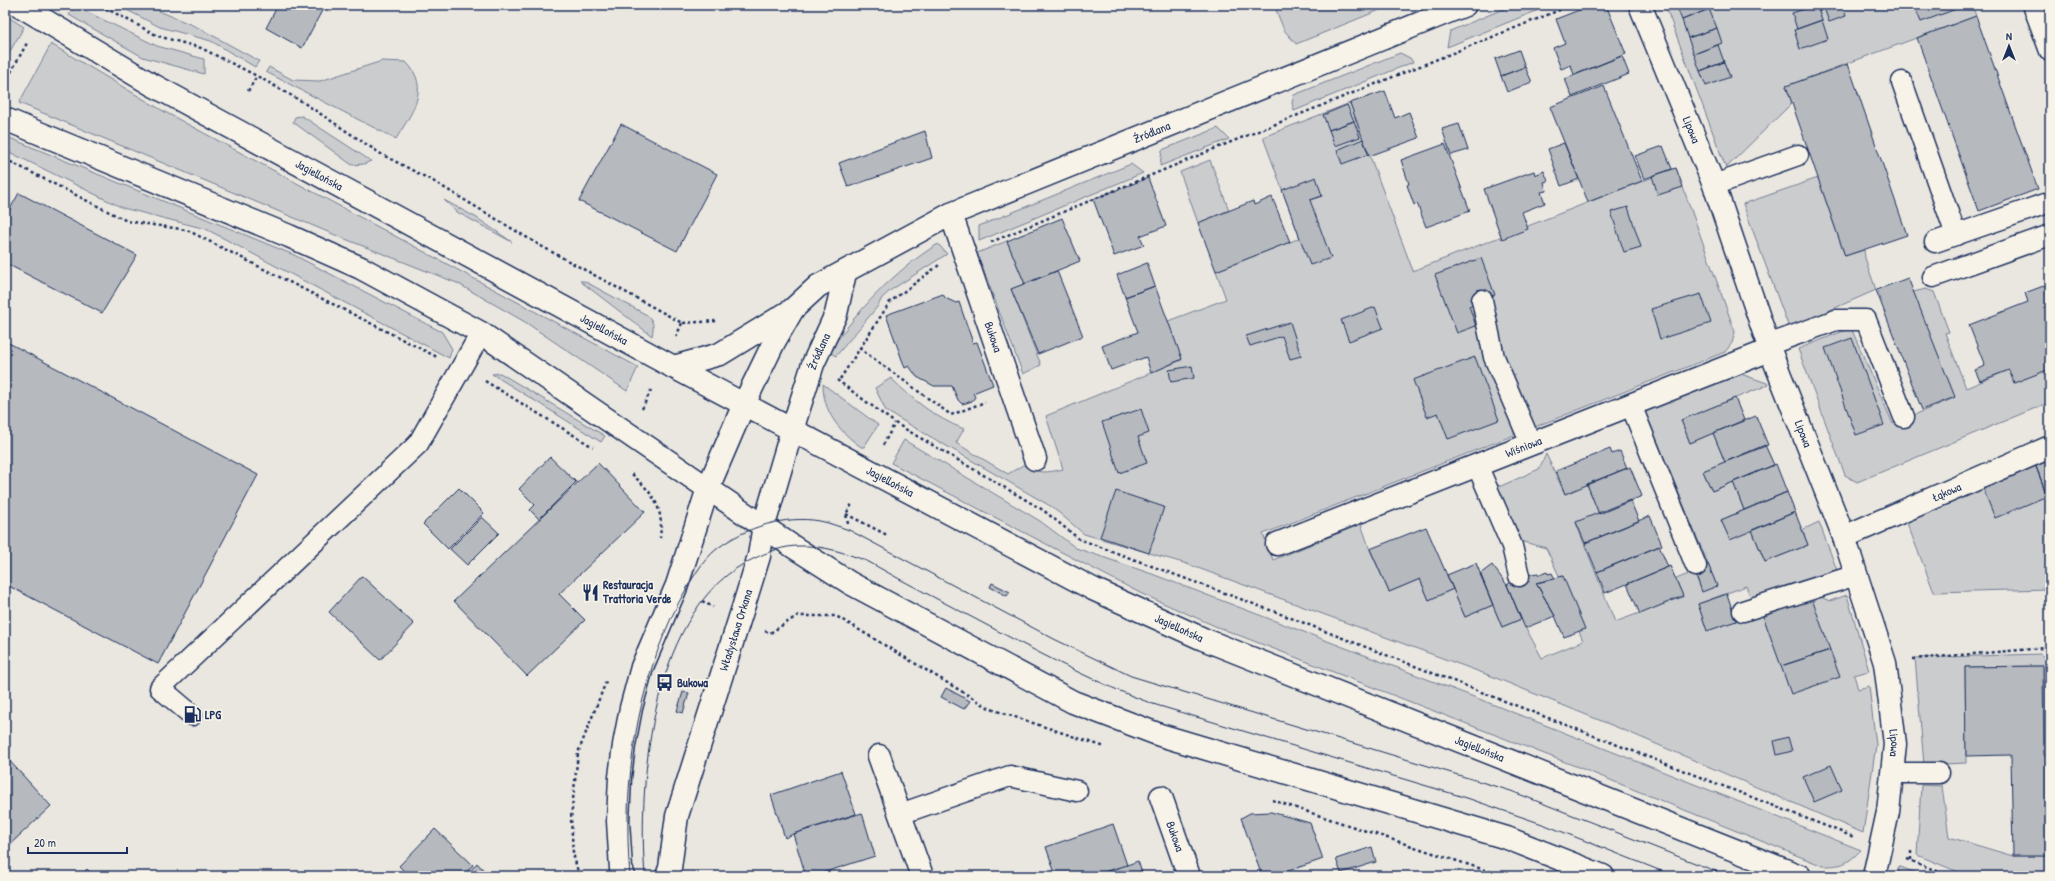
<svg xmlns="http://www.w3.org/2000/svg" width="2055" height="881" font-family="'Patrick Hand',sans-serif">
	<rect width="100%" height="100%" fill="#eae7e0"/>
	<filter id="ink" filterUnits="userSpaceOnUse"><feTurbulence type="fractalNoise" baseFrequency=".025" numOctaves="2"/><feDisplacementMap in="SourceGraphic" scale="8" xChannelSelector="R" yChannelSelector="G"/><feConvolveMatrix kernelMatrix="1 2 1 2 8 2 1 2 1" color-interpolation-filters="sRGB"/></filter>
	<g filter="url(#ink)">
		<path fill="#cbcccd" stroke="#737e96" d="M117,5H145L199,28L259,61L255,67L211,41L160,27Z
			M1274,5H1392L1296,44L1284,30Z
			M1513,5H1551L1447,47L1450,31Z
			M1665,5H1972L1976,16L1786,86L1792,103L1726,168Z
			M75,6L157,46L204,59V74L143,57L69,15Z
			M5,15L24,27L5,60Z
			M51,44L165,112L638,367L627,391L525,322L457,283L340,237L19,103Z
			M1400,53L1410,58L1413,62L1294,111L1292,103L1294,95Z
			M382,61L406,62C432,88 411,114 396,139L266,72L269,67L293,80L320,81Z
			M1350,103L1413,271L1676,168L1735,332L1732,343L1725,352L1263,534L1273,560L1361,524L1370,550L1389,592L1420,579L1429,600L1453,589L1465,617L1493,605L1502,627L1521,619L1542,658L1583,641L1579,631L1584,629L1546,548L1516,540L1495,484L1501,486L1539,469L1546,454L1565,494L1587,484L1599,514L1576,523L1615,622L1683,597L1676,579L1694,572L1702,591L1717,586L1645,411L1738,373L1767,383L1768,385L1681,420L1690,443L1713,433L1725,462L1703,471L1712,491L1733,482L1744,510L1721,520L1730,539L1752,530L1765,562L1808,545L1802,530L1819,522L1838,573L1753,603L1746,586L1698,604L1707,630L1736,621L1767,614L1818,596L1830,601L1847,595L1869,671L1854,675L1858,689L1869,686L1876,745L1863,833L1626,731L1491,676L1187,564L1084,534L1052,507L886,411L875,388L891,378C912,399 935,418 964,429L956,443L1008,474L1023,465C1036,474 1048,473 1063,469L1046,416L1182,360L1168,321L1226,299L1216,271L1300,238L1263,137Z
			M302,116L371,161L364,164L352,165L293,122L295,117Z
			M1218,128L1229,139L1160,166L1162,150Z
			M5,136L294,255L442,332L452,349L449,358L206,229L123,208L5,150Z
			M1210,160L1229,210L1198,223L1180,172Z
			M1131,164L1143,173L979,241V226Z
			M1818,178L1845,256L1864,250L1865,258L1876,290L1789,328L1743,204Z
			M444,200L477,218L512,242L457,212Z
			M1007,241L1025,284L1011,289L1041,365L1023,374L977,253Z
			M938,244L947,254L891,290L882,298L878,306L836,356L829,352C857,311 895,270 938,244Z
			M580,281H584L647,315C654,321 654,327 652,336Z
			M1926,289L1934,292L1949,332L1945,333L1966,388L2009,370L2014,382L2050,369V402L1857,482L1845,475L1798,349L1851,328L1893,424L1954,398L1913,292Z
			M500,373L605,436L601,442L492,374Z
			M823,384L878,425L864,447H861C839,431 823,412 823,384Z
			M904,440L1040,521L1076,548L1152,574L1474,697L1861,850C1847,864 1843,866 1823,866L1583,769L1215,626L1140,593L891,463Z
			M2050,455V589L1934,592L1905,518Z
			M2040,654L2050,662V740L2044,744L2043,666L1965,667L1966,763L1924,765L1915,658Z
			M1921,785L1942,786L1949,837L2013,856H2050V876H1968L1917,855Z
			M1898,866L1924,876H1899Z"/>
		<path fill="#b6babf" stroke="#1b2f5e" d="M278,5H325L302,48L266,28Z
			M1592,5H1606L1626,54L1574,75L1571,65L1561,69L1553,48L1565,43L1556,19Z
			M1676,5H1708L1709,9L1682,20Z
			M1817,5L1822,20L1797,29L1792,13Z
			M1823,5H1842L1846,16L1829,22Z
			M1914,5H1967L1921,22Z
			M1709,9L1717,28L1688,38L1682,20Z
			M1976,16L2038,189L1979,211L1917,38Z
			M1822,20L1828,39L1800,49L1794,30Z
			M1717,28L1722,43L1694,54L1688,38Z
			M1718,45L1724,62L1700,71L1694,54Z
			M1519,50L1525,67L1501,76L1495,59Z
			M1622,56L1629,74L1572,97L1565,79Z
			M1724,62L1730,77L1706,86L1700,71Z
			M1848,64L1907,235L1845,256L1786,86Z
			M1525,67L1532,82L1507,92L1501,76Z
			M1604,86L1642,181L1588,202L1550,107Z
			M1385,91L1395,118L1409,112L1419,138L1369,156L1350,103Z
			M1347,105L1354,121L1329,130L1323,115Z
			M1354,121L1360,137L1335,146L1329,130Z
			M621,124L717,174L677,251L579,201Z
			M1459,124L1468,150L1451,155L1442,129Z
			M925,131L932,158L848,187L839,163Z
			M1363,139L1369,154L1342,164L1337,150Z
			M1564,143L1579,179L1561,186L1548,149Z
			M1445,144L1470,211L1426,227L1417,203L1414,205L1407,185L1409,184L1401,160Z
			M1663,146L1672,169L1644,179L1635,156Z
			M1676,168L1683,187L1658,195L1652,176Z
			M1534,171L1535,175L1544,171L1548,181L1544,182L1546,191L1541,192L1545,203L1522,212L1528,229L1502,239L1484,189Z
			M1316,177L1322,196L1310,200L1331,258L1310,265L1282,190Z
			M1148,178L1166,226L1140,236L1144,245L1114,256L1093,199Z
			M19,193L137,255L102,313L5,263V218Z
			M1272,197L1290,242L1216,271L1198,223L1253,201L1254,205Z
			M1628,207L1641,247L1624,252L1611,212Z
			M1062,218L1080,261L1025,284L1007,241Z
			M1481,258L1495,295L1469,306L1476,326L1457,333L1435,275Z
			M1147,263L1155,286L1125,297L1117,275Z
			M1057,271L1083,336L1038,354L1011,289Z
			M1908,278L1955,397L1922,410L1876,290Z
			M2046,285L2050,293V369L2014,383L2009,370L1980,381L1975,370L1985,366L1969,325L2028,302L2025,293Z
			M1155,286L1182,359L1151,373L1146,357L1111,370L1102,346L1138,332L1125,297Z
			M943,294L945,298L956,303L959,302L973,343L977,342L993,385L973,393L975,397L972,401L966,403L962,404L958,400L952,386H934L917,377L909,366L905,368L886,315Z
			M1701,294L1711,323L1660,339L1651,309Z
			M1375,307L1383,328L1349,341L1341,320Z
			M1290,322L1301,356L1290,359L1282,336L1250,346L1246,336Z
			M1852,338L1884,425L1856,435L1825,348Z
			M5,341L258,475L158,664L5,584Z
			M1475,357L1499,420L1448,439L1438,413L1427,417L1413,380Z
			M1192,366L1194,378L1171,382L1169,370Z
			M1735,398L1744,420L1690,443L1681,420Z
			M1141,409L1149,433L1138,437L1147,463L1119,473L1102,422Z
			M1756,416L1768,445L1725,462L1713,433Z
			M1765,445L1774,465L1712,491L1703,471Z
			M1610,449L1612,454L1620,451L1627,468L1565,494L1556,471Z
			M550,457L576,482L539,519L530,510L535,505L519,489Z
			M2050,458V503L2035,464Z
			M598,463L645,512L559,594L585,620L527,676L454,601Z
			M1776,464L1787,492L1744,510L1733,482Z
			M2035,464L2047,496L1995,518L1982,486Z
			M1630,467L1642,496L1599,514L1587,484Z
			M459,488L484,513L448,549L423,524Z
			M1116,491L1164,507L1149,553L1100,537Z
			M1787,492L1795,512L1730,540L1721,520Z
			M1630,500L1639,521L1585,543L1576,522Z
			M1795,512L1808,545L1765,562L1752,530Z
			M1650,516L1662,545L1597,572L1585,543Z
			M482,517L499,533L467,565L450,549Z
			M1426,527L1453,589L1429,600L1420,579L1389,592L1370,549Z
			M1659,546L1668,567L1605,593L1597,572Z
			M1476,563L1493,605L1465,617L1447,575Z
			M1708,564L1717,586L1702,592L1694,569Z
			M1492,565L1507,585L1521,619L1502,627L1480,574Z
			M1670,566L1683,596L1640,614L1627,584Z
			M1547,572L1548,574L1552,573L1555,579L1536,583L1555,616L1525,628L1507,585L1519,576L1538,573L1539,575Z
			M362,576L414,624L380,660L329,612Z
			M1563,576L1585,629L1564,637L1555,616L1536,583Z
			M992,583L1010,592L1007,596L990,587Z
			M1727,594L1736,621L1707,631L1698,604Z
			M1812,599L1830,650L1781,666L1763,616Z
			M1830,650L1840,677L1791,694L1781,666Z
			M2043,666L2044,755H2050V856H2013L2011,755L1966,756L1965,667Z
			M946,688L970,701L964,709L941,697Z
			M683,692L689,693L683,713L677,711Z
			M1788,737L1792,751L1777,755L1774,741Z
			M5,756L51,806L5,849Z
			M1831,765L1842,790L1814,802L1803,777Z
			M841,771L856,814L793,834L785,838L771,795Z
			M1271,812L1310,823L1323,859L1274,876H1262L1241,818L1250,813Z
			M862,813L875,856L813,876H806L793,834Z
			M1113,824L1127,865L1091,876H1056L1046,847Z
			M435,829L473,865L462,876H409L399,866Z
			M1372,847L1376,862L1341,873L1336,859Z
			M1138,861L1143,876H1091L1127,865Z
			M477,863L489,876H465L470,871Z
			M87,869L94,876H80Z"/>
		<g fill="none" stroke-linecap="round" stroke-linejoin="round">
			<defs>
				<path id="lane" d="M2033,5L2050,51
					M1902,82L1956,235
					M1714,185L1798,155
					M1935,242L2050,202
					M1933,277L2050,235
					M1482,300L1494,357L1531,444
					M1768,345L1836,320H1866L1904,417
					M1631,405L1696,566
					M1477,465L1512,546L1519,576
					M1743,611L1856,575
					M192,715L160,688L418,444L481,333
					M1892,773H1939
					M900,814L1010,776L1077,791"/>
				<g id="street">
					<path id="s1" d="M1640,5L1714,185L1770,350L1844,537L1885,663L1895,744L1888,812L1874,876"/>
					<path id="s2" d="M951,214L1035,459"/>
					<path d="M673,367L720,354L792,310"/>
					<path id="s3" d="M744,404L774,342L793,309L818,286L951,214L1465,5"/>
					<path id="s4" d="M792,430L813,364L836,314L845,273"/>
					<path id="s5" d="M1844,537L2050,447"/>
					<path id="s6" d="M1277,544L1770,350"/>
					<path d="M879,756L922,876"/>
					<path id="s7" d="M1161,797L1189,876"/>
				</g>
				<g id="secondary">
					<path d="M624,876L621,869L618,821L620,777L624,745L631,708L642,667L677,585L708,488L744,404"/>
					<path id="s8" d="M667,876L670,868L677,816L743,608L759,556L764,525L792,430"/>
				</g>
				<g id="primary">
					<path id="s9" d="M19,5L151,84L664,362L1093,589L1203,639L1800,876"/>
					<path d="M5,119L289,236L361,268L481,333L792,546L850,583L1073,702L1160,735L1507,838L1603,876"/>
				</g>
			</defs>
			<use href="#lane" stroke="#1b2f5e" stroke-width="23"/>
			<use href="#street" stroke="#1b2f5e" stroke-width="25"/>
			<use href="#secondary" stroke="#1b2f5e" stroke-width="25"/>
			<use href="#primary" stroke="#1b2f5e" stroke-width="25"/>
			<path stroke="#1b2f5e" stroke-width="2.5" stroke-dasharray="3 3" stroke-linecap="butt" d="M100,5L158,36L201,48L257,76L301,101L381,154L433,181L541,246L682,323L718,321
				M5,83L27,43
				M248,91L257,76
				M5,159L127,221L187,230L437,357
				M991,242L1226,144L1572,5
				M676,337L682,323
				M859,348L951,415L985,402
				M840,379L890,302L939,265
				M837,380L895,423L1043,510L1079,539L1286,616L1854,837
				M485,381L593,447
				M642,409L652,388
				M883,445L895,423
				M632,474C654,495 664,507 660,538
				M846,514L887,535
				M848,524L846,514L852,504
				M702,601L713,607
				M765,631L770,633L797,616H836L991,709L1105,747
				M1913,659L2043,648L2050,654
				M1272,800L1503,876
				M1907,859L1949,876
				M1911,860V848
				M579,876L573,853L571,818L578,753L607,679"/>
			<use href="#lane" stroke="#f7f3e8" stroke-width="20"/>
			<use href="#street" stroke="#f7f3e8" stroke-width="22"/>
			<use href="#secondary" stroke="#f7f3e8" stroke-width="22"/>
			<use href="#primary" stroke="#f7f3e8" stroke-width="22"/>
			<path stroke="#1b2f5e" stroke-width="1" d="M630,876C622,783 636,686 679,602C689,584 701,561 718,548C746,527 785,515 820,521C830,523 840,527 849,530L1054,639L1131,676L1511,791L1728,876
				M645,876C637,779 653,605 753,559C768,552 783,546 799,546C823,545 845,553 867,561C909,585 953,607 996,630C1047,657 1098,684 1153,704L1467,798L1545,825L1674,876"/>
		</g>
	</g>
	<defs>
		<symbol id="restaurant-bare" viewBox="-9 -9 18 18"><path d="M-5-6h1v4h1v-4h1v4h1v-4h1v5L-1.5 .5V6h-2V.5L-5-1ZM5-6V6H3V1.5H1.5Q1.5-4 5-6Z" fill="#1b2f5e" stroke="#f7f3e8" stroke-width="2.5" paint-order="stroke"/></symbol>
		<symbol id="bus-bare" viewBox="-9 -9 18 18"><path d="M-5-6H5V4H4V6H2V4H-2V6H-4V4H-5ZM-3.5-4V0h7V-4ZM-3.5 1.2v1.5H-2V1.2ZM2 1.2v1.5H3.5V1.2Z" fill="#1b2f5e" stroke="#f7f3e8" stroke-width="2.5" paint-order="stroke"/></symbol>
		<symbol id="fuel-bare" viewBox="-9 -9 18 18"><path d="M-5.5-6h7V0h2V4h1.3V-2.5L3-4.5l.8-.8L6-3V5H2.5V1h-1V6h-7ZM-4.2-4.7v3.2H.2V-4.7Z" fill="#1b2f5e" stroke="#f7f3e8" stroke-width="2.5" paint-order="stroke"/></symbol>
	</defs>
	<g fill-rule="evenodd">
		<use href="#restaurant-bare" x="578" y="580" width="25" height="25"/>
		<use href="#bus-bare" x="652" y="670" width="25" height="25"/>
		<use href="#fuel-bare" x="180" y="702" width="25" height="25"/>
	</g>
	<g text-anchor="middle" stroke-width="3.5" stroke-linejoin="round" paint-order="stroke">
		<g font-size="12" fill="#1b2f5e" stroke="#f7f3e8">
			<text dy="4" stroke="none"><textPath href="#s1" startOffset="135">Lipowa</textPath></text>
			<text dy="4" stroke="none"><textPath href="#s3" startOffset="509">Źródlana</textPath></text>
			<text dy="4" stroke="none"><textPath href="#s9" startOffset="345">Jagiellońska</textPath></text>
			<text dy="4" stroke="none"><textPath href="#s9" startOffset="669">Jagiellońska</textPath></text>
			<text dy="4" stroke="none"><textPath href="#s2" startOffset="130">Bukowa</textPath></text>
			<text dy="4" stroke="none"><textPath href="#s4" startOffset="83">Źródlana</textPath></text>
			<text dy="4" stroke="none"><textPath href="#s1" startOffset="459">Lipowa</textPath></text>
			<text dy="4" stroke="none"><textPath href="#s6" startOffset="265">Wiśniowa</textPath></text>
			<text dy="4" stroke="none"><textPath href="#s9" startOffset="993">Jagiellońska</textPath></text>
			<text dy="4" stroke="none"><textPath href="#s5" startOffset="112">Łąkowa</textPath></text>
			<text dy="4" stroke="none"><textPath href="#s9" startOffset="1317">Jagiellońska</textPath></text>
			<text dy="4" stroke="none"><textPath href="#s8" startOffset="256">Władysława Orkana</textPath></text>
			<text dy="4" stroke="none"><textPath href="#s1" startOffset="783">Lipowa</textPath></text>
			<text dy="4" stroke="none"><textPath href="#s9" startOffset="1641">Jagiellońska</textPath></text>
			<text dy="4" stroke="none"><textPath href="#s7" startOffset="42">Bukowa</textPath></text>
		</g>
		<g font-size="12" font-weight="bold" fill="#1b2f5e" stroke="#f7f3e8" text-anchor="start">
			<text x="603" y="589">Restauracja<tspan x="603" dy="14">Trattoria Verde</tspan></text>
			<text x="677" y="687">Bukowa</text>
			<text x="205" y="719">LPG</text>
		</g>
	</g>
	<rect width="2055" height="881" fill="none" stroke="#f7f3e8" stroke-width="20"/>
	<rect x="10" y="10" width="2035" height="861" fill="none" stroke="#1b2f5e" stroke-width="1.5" filter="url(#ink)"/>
	<g transform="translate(2009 46)" stroke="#f7f3e8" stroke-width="3" paint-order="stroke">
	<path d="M0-3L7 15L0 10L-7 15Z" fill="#1b2f5e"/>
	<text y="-6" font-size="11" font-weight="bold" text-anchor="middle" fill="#1b2f5e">N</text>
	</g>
	<path d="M28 847v6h99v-6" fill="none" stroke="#1b2f5e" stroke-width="2"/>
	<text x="34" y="847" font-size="12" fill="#1b2f5e" stroke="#f7f3e8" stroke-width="3" paint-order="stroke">20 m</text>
</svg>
